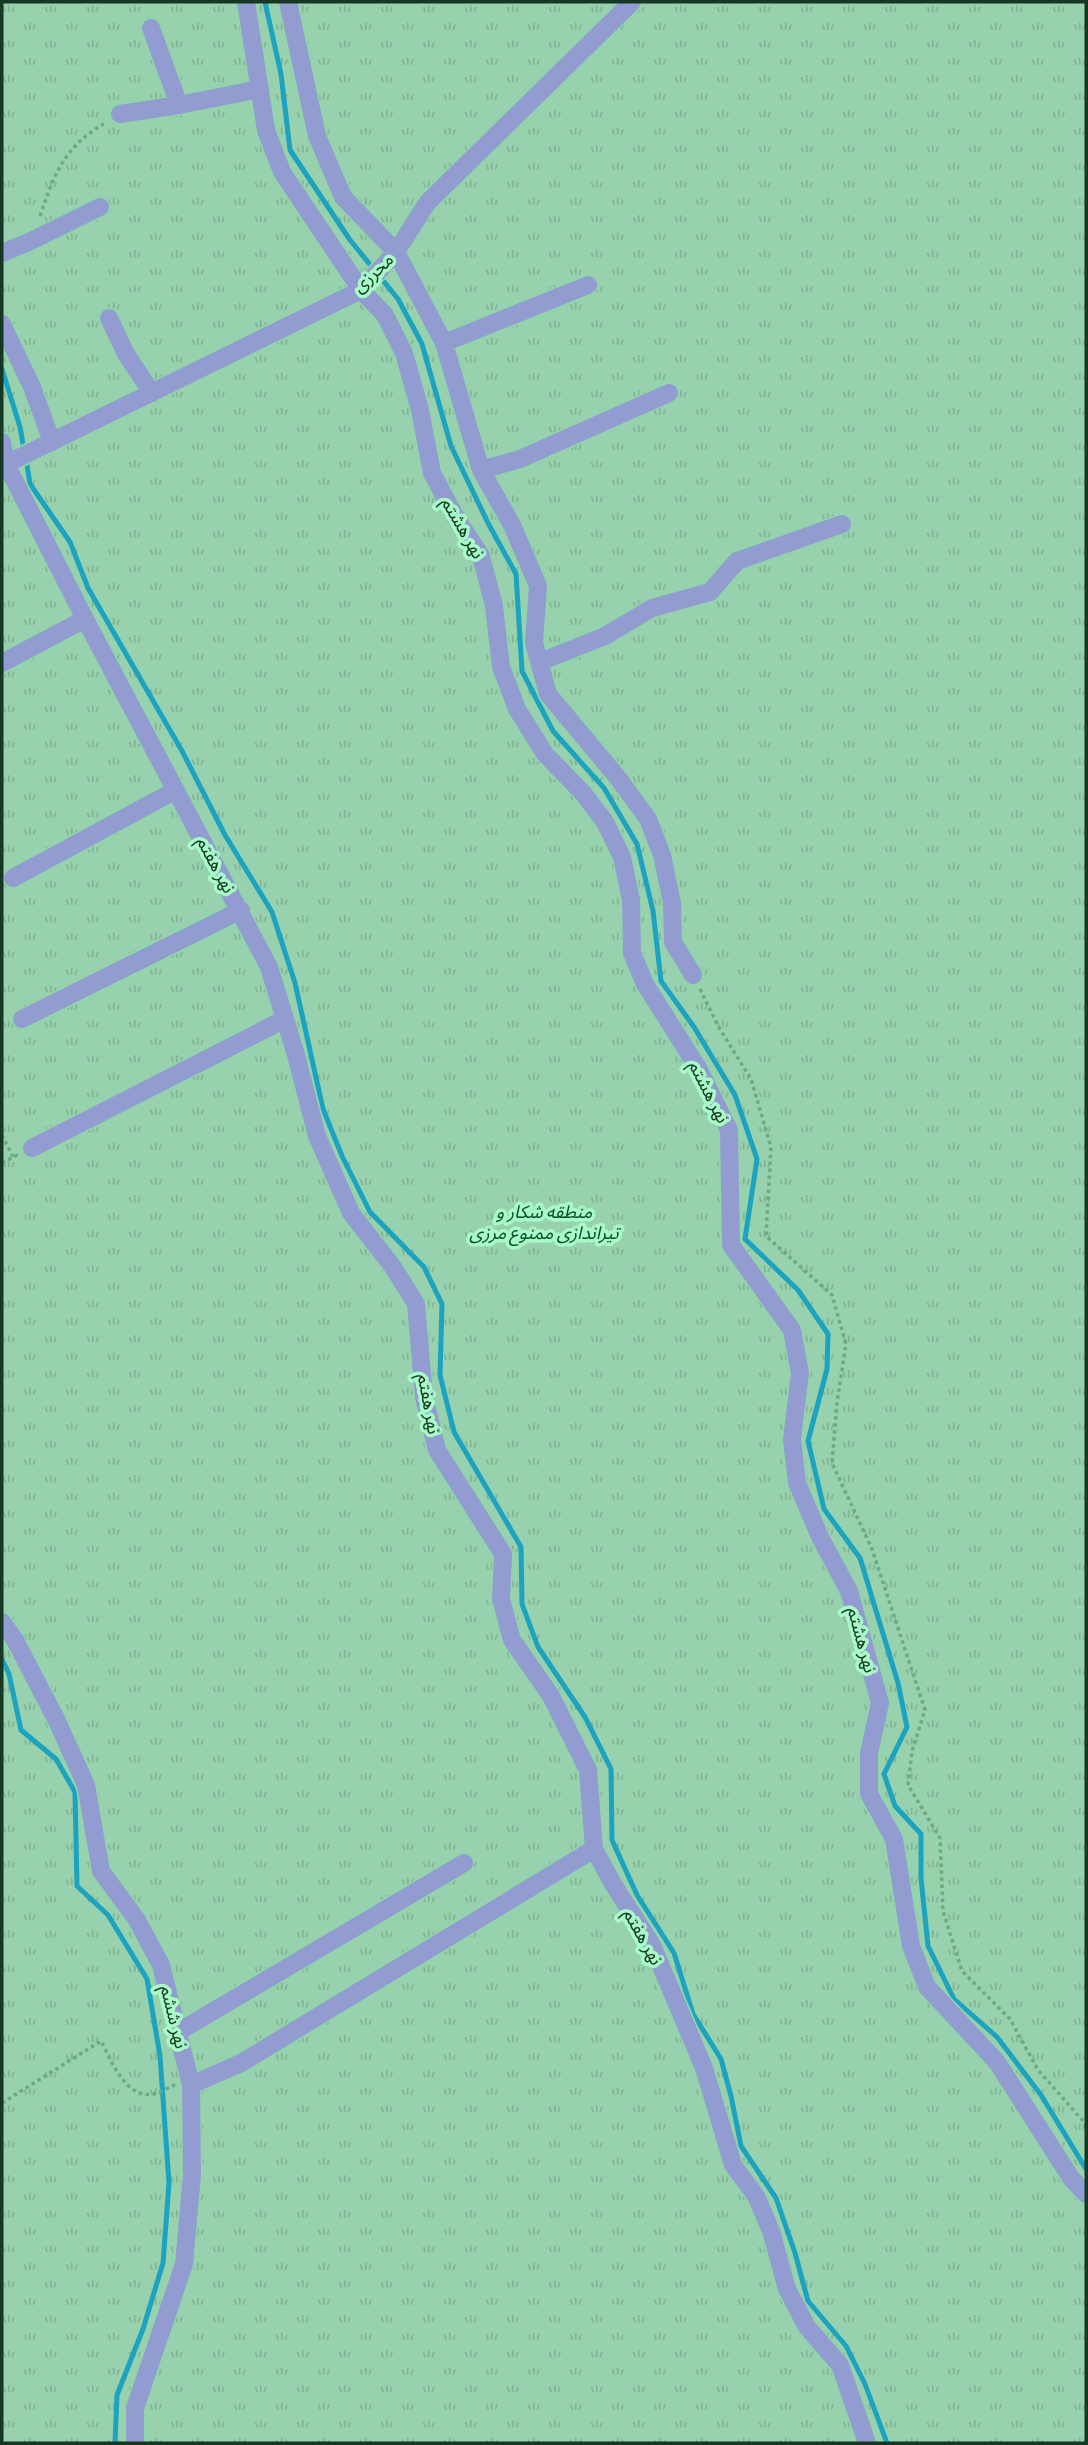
<svg xmlns="http://www.w3.org/2000/svg" width="1088" height="2445" font-family="Bitter,'Noto Sans Arabic',serif">
	<defs>
		<pattern id="park-tufts" width="24" height="20" patternUnits="userSpaceOnUse" patternTransform="scale(1.75)"><rect width="24" height="20" fill="#98d1ad"/><path d="M3 7l-1-3M5 7V3M7 7l1-3M15 17l-1-3M17 17v-4M19 17l1-3" fill="none" stroke="#82b495"/></pattern>
	</defs>
	<rect width="100%" height="100%" fill="#a8fac7"/>
	<path fill="url(#park-tufts)" d="M2,2H1086V2443H2Z"/>
	<g fill="none" stroke-linecap="round" stroke-linejoin="round">
		<path stroke="#1ca3bf" stroke-width="5" d="M265,2L281,74L290,150L350,240L398,299L422,344L451,446L488,523L516,574L522,671L553,731L604,788L637,844L653,911L661,981L694,1027L735,1095L757,1159L745,1239L798,1290L828,1334L827,1369L808,1441L824,1509L860,1558L898,1683L907,1727L884,1774L895,1806L921,1834V1878L928,1946L954,1999L997,2037L1041,2095L1086,2169
			M2,369L20,427L24,450
			M26,459L30,484L70,542L88,588L182,751L225,835L272,912L295,983L323,1109L342,1156L370,1212L424,1267L442,1304L440,1375L454,1432L521,1547L522,1604L538,1647L585,1717L611,1769L612,1840L637,1895L674,1953L693,2014L721,2059L731,2096L741,2146L776,2198L795,2253L808,2301L846,2346L865,2384L887,2443
			M2,1659L9,1674L21,1730L56,1759L75,1792L77,1886L108,1915L147,1979L160,2056L169,2183L163,2263L143,2329L117,2395L115,2443"/>
		<defs>
			<path id="minor" d="M246,2L266,130L282,172L361,290L385,315L404,353L420,410L432,473L456,518L481,556L494,606L501,667L517,709L545,754L583,793L605,822L622,857L631,900L632,953L645,984L698,1068L729,1130L731,1245L792,1330L800,1373L792,1439L797,1483L820,1537L849,1591L880,1703L869,1753V1794L894,1839L911,1946L927,1987L997,2062L1071,2178L1086,2194
				M288,2L317,136L343,197L396,252L444,343L481,470L512,525L538,586L534,643L548,694L618,778L648,819L662,855L672,903L673,942L693,975
				M151,28L179,105L260,89
				M120,114L179,105
				M2,253L31,241L100,207
				M109,318L126,354L152,393
				M2,324L32,387L52,442
				M444,343L588,285
				M2,442L6,464L85,619L269,967L296,1055L317,1136L351,1213L393,1267L416,1304L424,1397L437,1450L503,1554L501,1599L512,1640L551,1696L588,1770L594,1849L613,1884L652,1945L704,2068L733,2165L756,2196L771,2231L787,2289L807,2327L840,2365L867,2443
				M2,466L361,290L396,252L427,203L632,2
				M481,470L520,459L669,393
				M540,662L605,636L652,608L710,592L737,561L842,524
				M2,663L85,619
				M13,878L176,790
				M22,1019L241,910
				M32,1148L285,1019
				M2,1622L15,1640L57,1721L86,1785L101,1871L137,1920L161,1965L191,2085L192,2175L184,2264L135,2408V2443
				M178,2032L464,1863
				M191,2085L241,2063L594,1849"/>
		</defs>
		<use href="#minor" stroke="#8ed7aa" stroke-width="21"/>
		<path stroke="#6baa84" stroke-width="3.5" stroke-dasharray="3.5 3.5" stroke-linecap="butt" d="M40,216C55,173 63,148 105,123
			M700,989L718,1026L751,1079L771,1147L766,1236L832,1295L846,1344L837,1403L832,1463L872,1549L925,1710L912,1751L908,1785L940,1838L943,1911L962,1971L1010,2019L1038,2070L1084,2122L1086,2129
			M2,1135L13,1157
			M2,1163L19,1154
			M2,2103L101,2041C112,2061 125,2099 154,2094C161,2092 169,2087 175,2085"/>
		<use href="#minor" stroke="#939cd1" stroke-width="18"/>
	</g>
	<g text-anchor="middle" stroke-width="7" stroke-linejoin="round" paint-order="stroke">
		<g font-size="18" fill="#153724" stroke="#a8fac7">
			<text transform="translate(373 273) rotate(-43)" y="6">محرزی</text>
			<text transform="translate(463 528) rotate(60)" y="6">نهر هشتم</text>
			<text transform="translate(216 865) rotate(62)" y="6">نهر هفتم</text>
			<text transform="translate(709 1092) rotate(63)" y="6">نهر هشتم</text>
			<text transform="translate(429 1404) rotate(80)" y="6">نهر هفتم</text>
			<text transform="translate(862 1640) rotate(75)" y="6">نهر هشتم</text>
			<text transform="translate(643 1937) rotate(61)" y="6">نهر هفتم</text>
			<text transform="translate(174 2017) rotate(76)" y="6">نهر ششم</text>
		</g>
		<g font-size="18" font-style="italic" fill="#074d2c" stroke="#a8fac7">
			<text x="544" y="1218">منطقه شکار و<tspan x="544" dy="21">تیراندازی ممنوع مرزی</tspan></text>
		</g>
	</g>
	<rect width="1088" height="2445" fill="none" stroke="#153724" stroke-width="7"/>
</svg>
